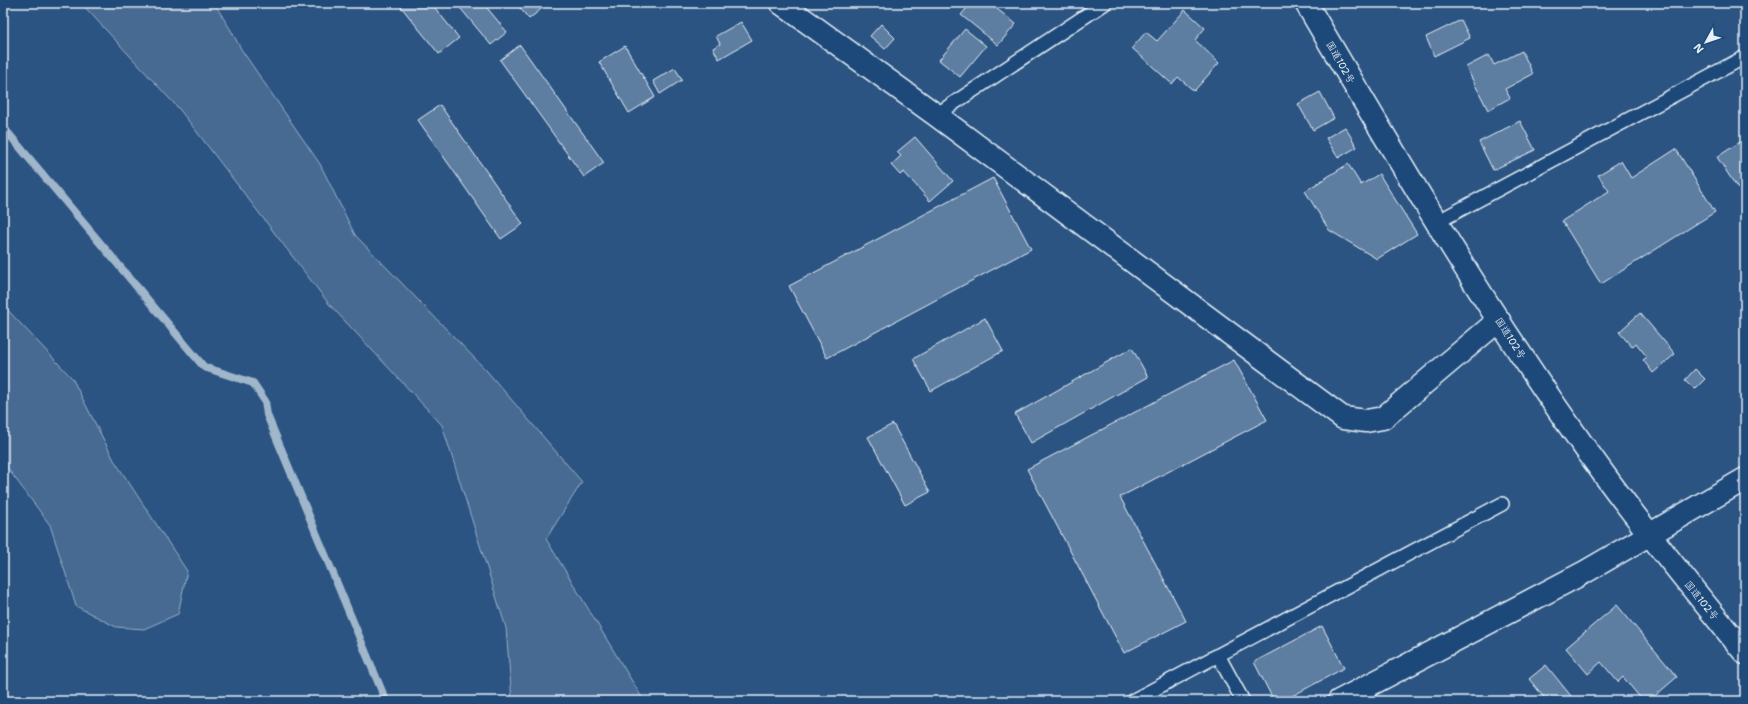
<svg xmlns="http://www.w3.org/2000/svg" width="1748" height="704" font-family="'Shantell Sans','Klee One',sans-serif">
	<rect width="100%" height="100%" fill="#2b5482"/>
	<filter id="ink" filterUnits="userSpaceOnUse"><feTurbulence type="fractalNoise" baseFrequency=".025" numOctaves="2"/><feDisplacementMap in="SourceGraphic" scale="8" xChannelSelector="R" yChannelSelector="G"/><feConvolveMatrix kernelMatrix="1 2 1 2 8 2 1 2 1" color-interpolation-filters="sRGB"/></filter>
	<g filter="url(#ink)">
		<path fill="#476b93" stroke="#98aec6" d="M81,3H214L232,32L241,49L320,164L355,235L486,370L582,482L546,539L644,701H512L506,628L442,425L329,304L180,110Z
			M3,305L72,378L114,460L187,571L178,614L144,629L116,627L76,606L50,525L3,462Z"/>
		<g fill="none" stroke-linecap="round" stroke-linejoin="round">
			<path stroke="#a0b6cb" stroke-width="8" d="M3,127L204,367L253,383L265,401L267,415L386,701"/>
		</g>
		<path fill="#5d7da1" stroke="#e8f1f8" d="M398,3H431L459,38L439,54Z
			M456,3H483L507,32L491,45Z
			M516,3H545L546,5L529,19Z
			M971,3H1002L997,9L1016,24L998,45L961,15Z
			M1185,10L1205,28L1195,40L1219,63L1194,91L1178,77L1172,84L1132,48L1146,32L1157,41Z
			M1461,20L1470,38L1434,56L1426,37Z
			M741,22L752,40L719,59L713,48L720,44L716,36Z
			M881,24L895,38L885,49L870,36Z
			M965,29L986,46L960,77L939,60Z
			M520,45L604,163L584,177L500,60Z
			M625,46L655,97L629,113L599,62Z
			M1522,51L1533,74L1505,89L1510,98L1488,110L1466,67L1489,55L1494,65Z
			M675,68L682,80L660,94L653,81Z
			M1320,92L1334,118L1313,130L1298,104Z
			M440,105L523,224L501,239L418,120Z
			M1520,121L1535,150L1493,170L1479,142Z
			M1345,127L1357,147L1338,158L1326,138Z
			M915,137L953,181L930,201L904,172L900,175L891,165L901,156L897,152Z
			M1745,139V185L1738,189L1717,157Z
			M1676,149L1715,212L1601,284L1562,221L1609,191L1598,175L1621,161L1631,178Z
			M1348,164L1361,185L1379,174L1417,234L1377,259L1329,230L1305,191Z
			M993,178L1031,249L827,358L789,286Z
			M1640,313L1675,354L1653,373L1643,360L1647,357L1636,343L1632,347L1619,332Z
			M985,318L1003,351L931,391L913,359Z
			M1132,348L1148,377L1031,443L1015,414Z
			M1234,360L1267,420L1120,497L1186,621L1124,653L1027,469Z
			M1695,369L1705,379L1695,389L1685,380Z
			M893,424L930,492L905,505L868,437Z
			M1617,605L1677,677L1649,701H1643L1623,677L1618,682L1601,662L1588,674L1566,648Z
			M1322,626L1344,668L1283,701H1274L1254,662Z
			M1546,665L1575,701H1547L1529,679Z"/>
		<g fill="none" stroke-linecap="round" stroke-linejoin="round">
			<defs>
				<path id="service" d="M936,115L1105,3
					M1437,222L1743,58L1745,62
					M1218,655L1243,701
					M1132,701L1502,504"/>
				<path id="minor" d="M781,3L936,115L1343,418L1366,421L1383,418L1499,320
					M1339,701L1585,572L1745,479"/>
				<path id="trunk" d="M1306,3C1400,163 1494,324 1603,473C1648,535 1697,594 1745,653"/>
			</defs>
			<use href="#service" stroke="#e8f1f8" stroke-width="16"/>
			<use href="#minor" stroke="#e8f1f8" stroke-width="25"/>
			<use href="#trunk" stroke="#e8f1f8" stroke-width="25"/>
			<use href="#service" stroke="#1f4a7a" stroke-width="13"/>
			<use href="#minor" stroke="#1f4a7a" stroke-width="22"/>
			<use href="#trunk" stroke="#1f4a7a" stroke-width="22"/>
		</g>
	</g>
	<g text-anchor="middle" stroke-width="3" stroke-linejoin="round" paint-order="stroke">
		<g font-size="10" fill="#e8f1f8" stroke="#1f4a7a">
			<text transform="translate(1341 62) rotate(60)" y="4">国道102号</text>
			<text transform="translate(1511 338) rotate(57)" y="4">国道102号</text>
			<text transform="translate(1702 600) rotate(51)" y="4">国道102号</text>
		</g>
	</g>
	<rect width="1748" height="704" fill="none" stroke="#1f4a7a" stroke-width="16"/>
	<rect x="8" y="8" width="1732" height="688" fill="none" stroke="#e8f1f8" stroke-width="1.5" filter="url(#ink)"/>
	<g transform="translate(1706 42) rotate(230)" stroke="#1f4a7a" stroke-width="3" paint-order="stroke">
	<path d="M0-3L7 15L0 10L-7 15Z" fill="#e8f1f8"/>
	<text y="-6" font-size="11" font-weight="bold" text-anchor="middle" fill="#e8f1f8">N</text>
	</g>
</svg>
